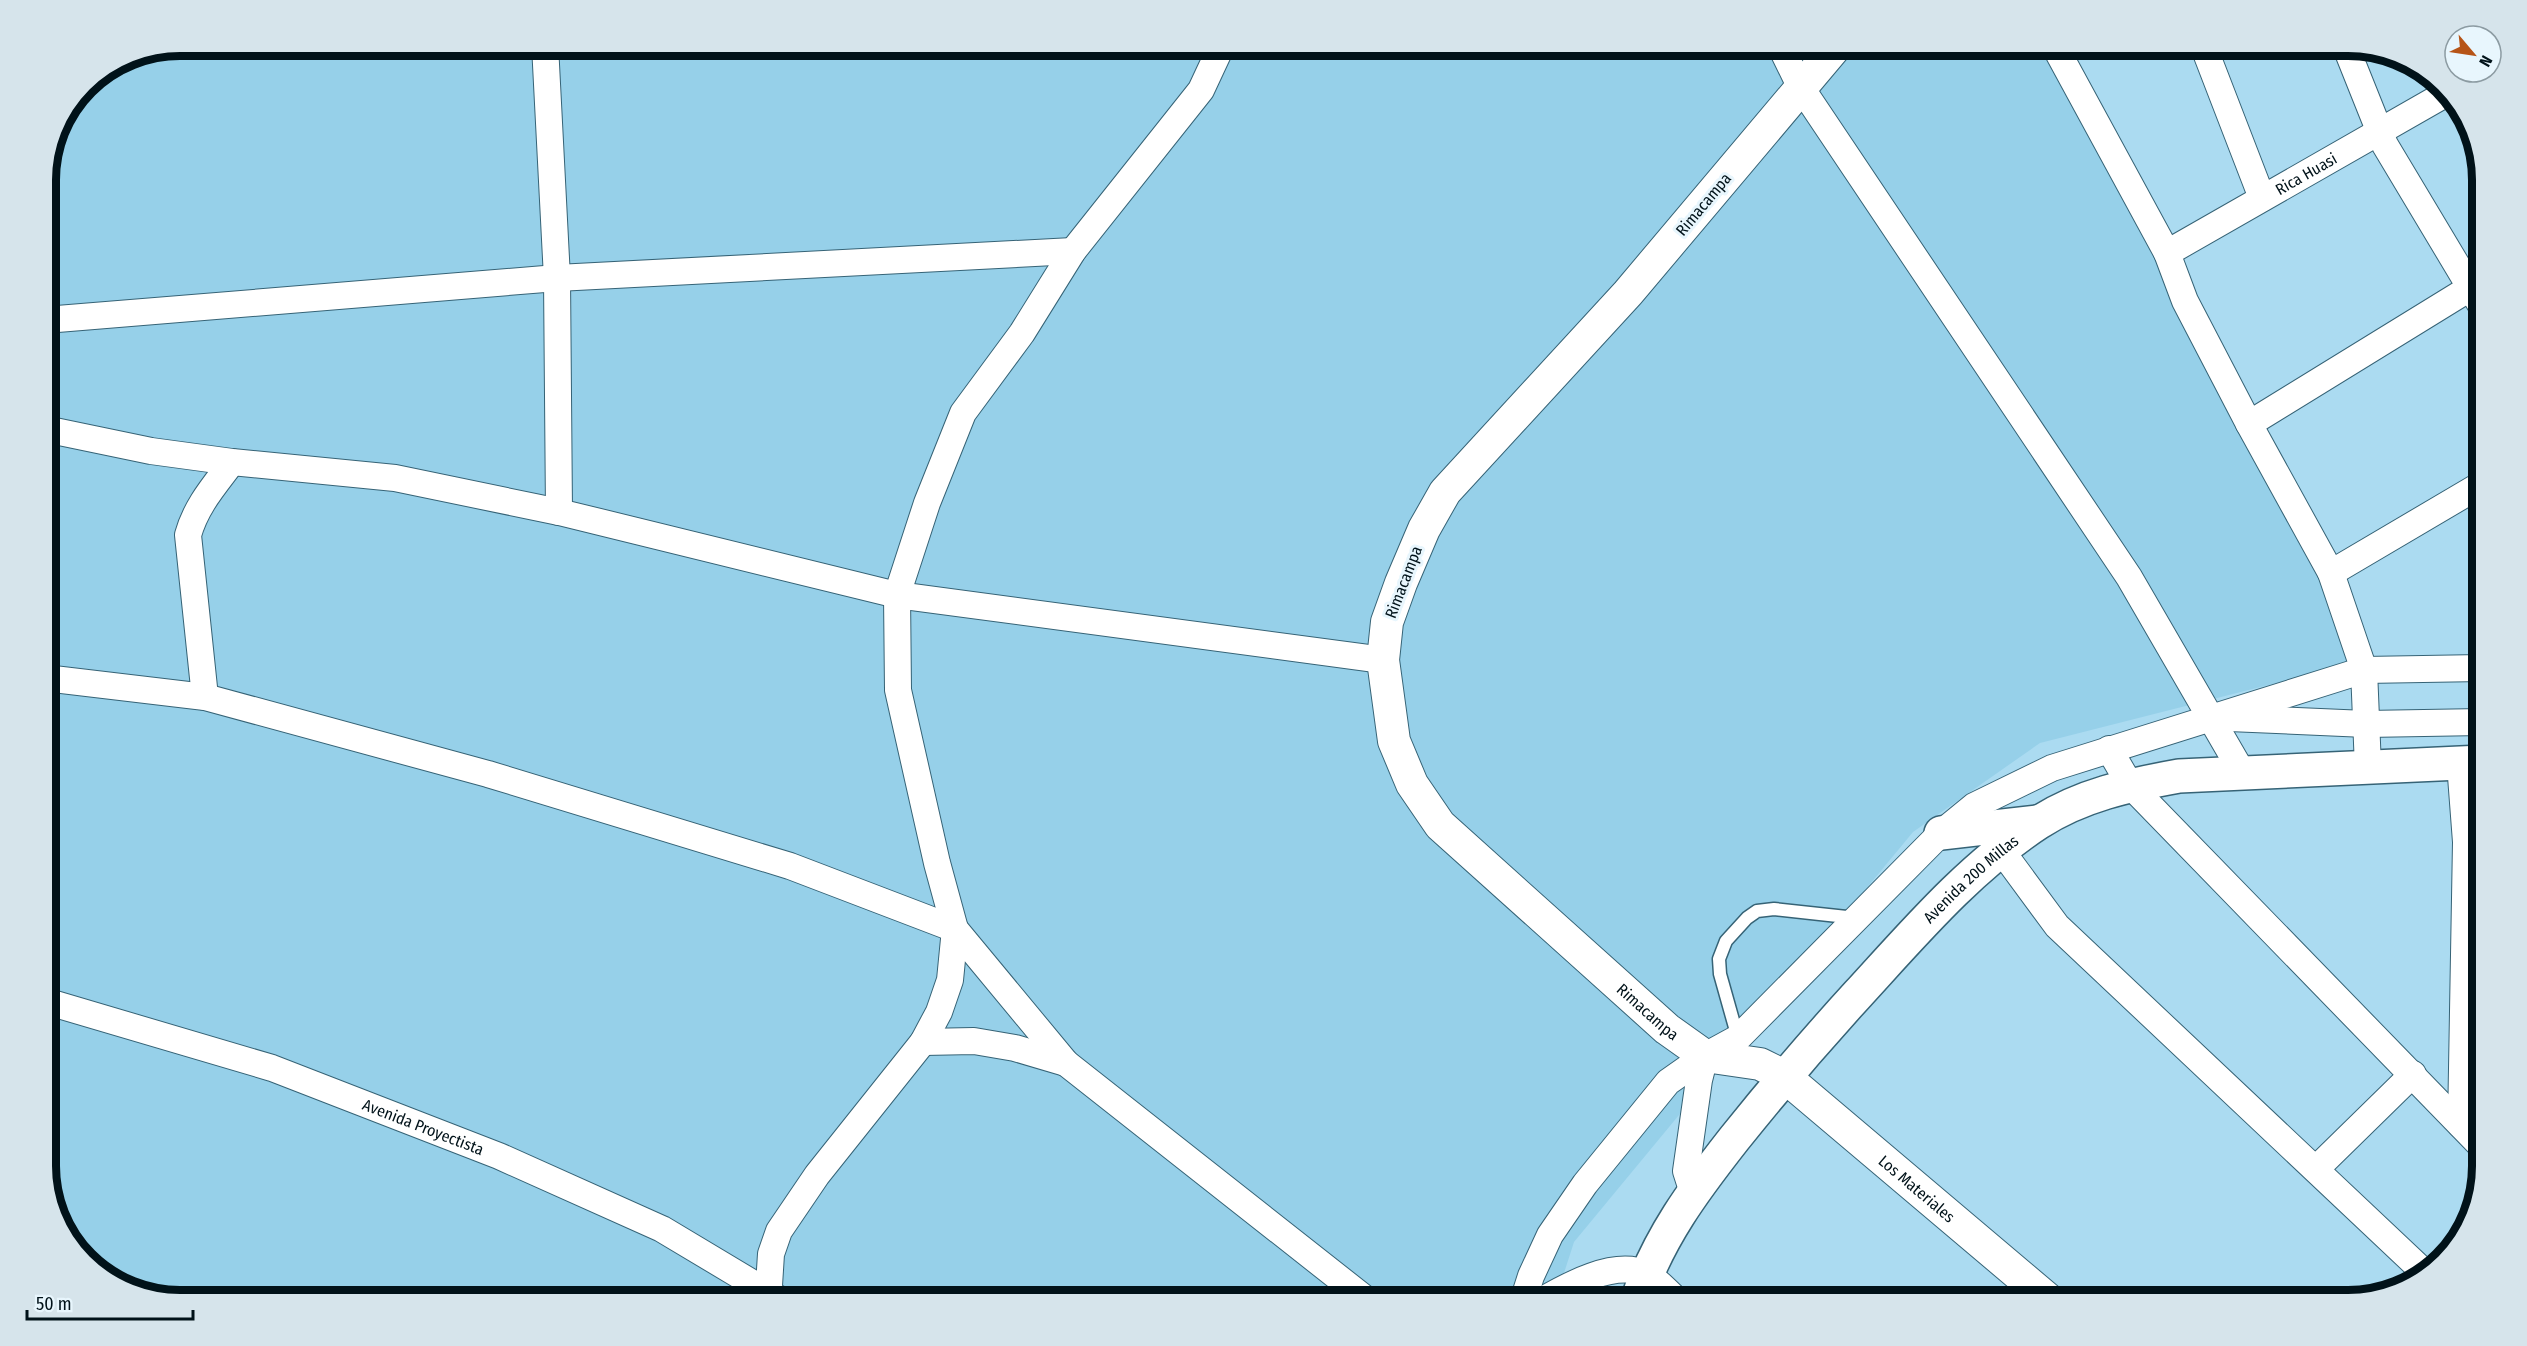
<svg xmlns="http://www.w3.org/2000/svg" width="2527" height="1346" font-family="'Fira Sans Condensed',sans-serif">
	<rect width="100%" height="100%" fill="#abdbf1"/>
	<path fill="#96d0e9" d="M179,45H2048L2323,575L2374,658L2040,743L1913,832L1574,1242L1555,1301H179L119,1287L67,1241L45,1176V171L55,127L84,84L128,55Z"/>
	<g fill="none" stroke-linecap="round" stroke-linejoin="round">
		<defs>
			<path id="service" d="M1738,1038L1720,974L1719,959L1726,941L1747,918L1757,911L1774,909L1856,918"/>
			<g id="minor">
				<path d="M545,45L557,278L559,512"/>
				<path d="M1780,45L1800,86L2129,577L2242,772"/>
				<path d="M2054,45L2167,253L2185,301L2249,424L2331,573L2364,670L2368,767"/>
				<path d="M2203,45L2262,198"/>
				<path d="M2345,45L2385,145L2482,307"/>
				<path id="s1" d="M2167,253L2447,93"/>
				<path d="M45,320L557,278L1073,251"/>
				<path d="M2249,424L2470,288"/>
				<path d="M45,429L151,451L232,462L395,478L559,512L897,595L1383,660"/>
				<path d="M2331,573L2482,484"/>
				<path d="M45,678L205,697L488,774L790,866L955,929L1066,1063L1368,1301"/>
				<path d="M205,697L188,535C196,506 214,486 232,462"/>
				<path d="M2229,718L2366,724L2482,722"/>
				<path d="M2109,749L2130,785L2482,1147"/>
				<path d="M2460,763L2466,842L2461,1125"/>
				<path d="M2001,850L2057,926L2426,1274"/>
				<path id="s2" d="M45,1001L272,1068L499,1156L662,1229L779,1299"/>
				<path d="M923,1042L974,1041L1015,1048L1066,1063"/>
				<path d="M2316,1169L2413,1074"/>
				<path d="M1693,1193L1686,1171L1699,1080L1705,1056L1738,1038L1941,833L1974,806L2052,768L2364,670L2482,668"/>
				<path d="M768,1301L771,1254L779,1231L817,1175L923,1042L939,1012L950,980L955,929L937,863L898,690L897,595L927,503L963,413L1022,333L1073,251L1201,90L1222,45"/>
				<path d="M1523,1301L1531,1276L1550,1235L1585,1184L1668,1082L1705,1056"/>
				<path d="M1541,1301C1567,1286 1615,1259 1646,1274C1657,1279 1668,1293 1678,1301"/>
			</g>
			<g id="tertiary">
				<path id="s3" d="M1837,45L1628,293L1445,492L1424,529L1401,583L1387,622L1383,660L1394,741L1412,784L1440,825L1667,1029L1705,1056L1760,1064L1784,1076L2050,1301"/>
			</g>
			<g id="secondary">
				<path d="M1941,833L2037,822"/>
				<path id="s4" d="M1637,1301C1658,1238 1694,1190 1734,1139C1774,1089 1815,1041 1858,994C1914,933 1968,869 2038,823C2081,795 2129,785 2179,776L2482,762"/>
			</g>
		</defs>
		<use href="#service" stroke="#366376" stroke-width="15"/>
		<use href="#minor" stroke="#366376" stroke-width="28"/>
		<use href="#tertiary" stroke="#366376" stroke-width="34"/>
		<use href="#secondary" stroke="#366376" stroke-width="36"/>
		<use href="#service" stroke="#fff" stroke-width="12"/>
		<use href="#minor" stroke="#fff" stroke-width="26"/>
		<use href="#tertiary" stroke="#fff" stroke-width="32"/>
		<use href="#secondary" stroke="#fff" stroke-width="33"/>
	</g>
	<g text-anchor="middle" stroke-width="6" stroke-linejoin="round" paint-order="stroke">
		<g font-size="16" fill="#011219" stroke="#e8f6fd">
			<text dy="6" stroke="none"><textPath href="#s1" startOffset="160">Rica Huasi</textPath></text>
			<text transform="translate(1703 204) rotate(-50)" y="6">Rimacampa</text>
			<text transform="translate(1403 582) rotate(-69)" y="6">Rimacampa</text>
			<text dy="6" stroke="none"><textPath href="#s4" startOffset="542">Avenida 200 Millas</textPath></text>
			<text dy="6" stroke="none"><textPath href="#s3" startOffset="1233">Rimacampa</textPath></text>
			<text dy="6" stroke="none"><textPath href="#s2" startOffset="399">Avenida Proyectista</textPath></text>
			<text dy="6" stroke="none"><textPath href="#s3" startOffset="1562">Los Materiales</textPath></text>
		</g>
	</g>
	<path d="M0 0H2527V1346H0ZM180 56H2348A124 124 0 0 1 2472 180V1166A124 124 0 0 1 2348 1290H180A124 124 0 0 1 56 1166V180A124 124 0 0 1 180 56Z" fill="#d6e4eb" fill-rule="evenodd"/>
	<path fill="none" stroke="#011219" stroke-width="8" d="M180 56H2348A124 124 0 0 1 2472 180V1166A124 124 0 0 1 2348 1290H180A124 124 0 0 1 56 1166V180A124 124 0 0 1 180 56Z"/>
	<g transform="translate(2473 54) rotate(119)"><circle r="28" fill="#e8f6fd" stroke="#8c9ba2" stroke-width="1.5"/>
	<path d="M0-4.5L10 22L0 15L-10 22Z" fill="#b65417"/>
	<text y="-9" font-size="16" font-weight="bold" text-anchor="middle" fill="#011219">N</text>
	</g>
	<path d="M27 1310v9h166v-9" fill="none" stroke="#011219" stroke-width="3"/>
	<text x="36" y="1310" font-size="18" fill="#011219" stroke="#e8f6fd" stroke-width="4.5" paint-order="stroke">50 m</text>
</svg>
